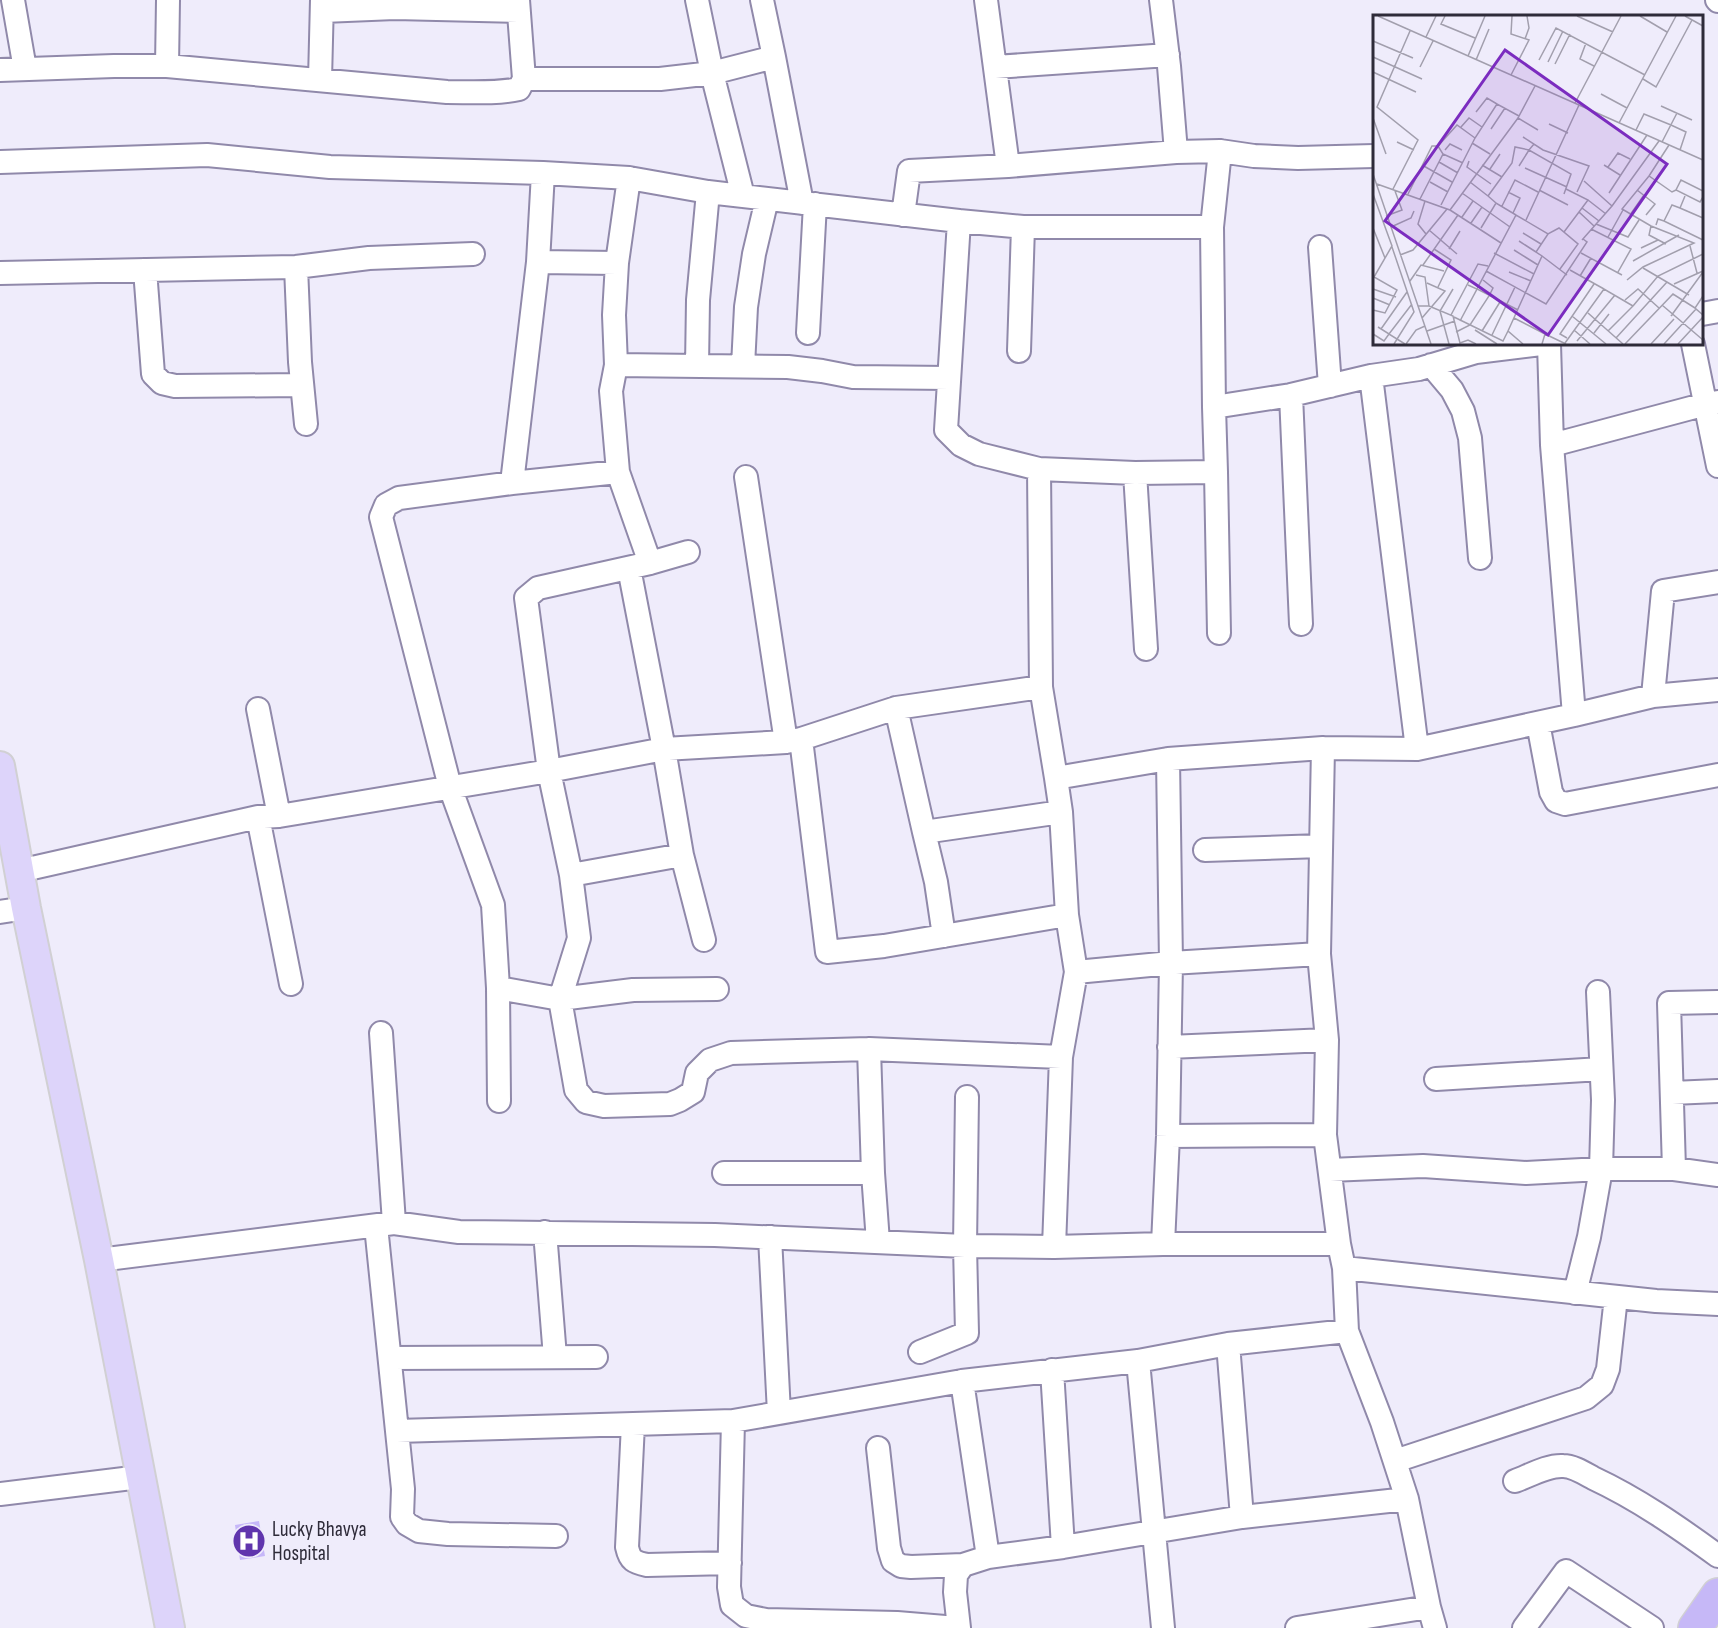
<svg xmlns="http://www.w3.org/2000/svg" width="1718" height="1628" font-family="'Sofia Sans Condensed',sans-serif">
	<rect width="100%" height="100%" fill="#efecfb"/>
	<path fill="#c6b7f9" d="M259,1521L265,1556L240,1560L235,1525Z"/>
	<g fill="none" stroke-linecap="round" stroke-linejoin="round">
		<defs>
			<path id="minor" d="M13,0L25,69
				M168,0L167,66L447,92C471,92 495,94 519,89L524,79L518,0
				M697,0L712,73L743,196
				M762,0L774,57L802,203
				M986,0L1008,166
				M1161,0L1169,66L1176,152
				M1717,0L1718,1
				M323,11L395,8L518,11
				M995,67L1168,55
				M0,70L114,66H167
				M524,79H660L712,73L774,57
				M320,80L322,0
				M0,162L207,155L330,167L543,173
				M903,215L909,171L1008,166L1176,152L1220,151L1254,156L1298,158L1374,156
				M1212,227H1023L959,221L946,430L961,445L979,454L1039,469L1041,687L1056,778L1168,759L1323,748L1417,749L1574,715L1653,696L1718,690
				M1320,247L1330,386
				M538,262L617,263
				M296,267L300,362L306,424
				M145,270L153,374L162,383L175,386L302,385
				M0,273L296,267L369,258L473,254
				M1702,314L1718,311
				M808,333L815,204
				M1549,344L1552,445L1574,715
				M1693,344L1718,466
				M1019,351L1023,227
				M616,365L614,315L617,263L629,178
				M1431,365L1452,390L1463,411L1470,438L1480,558
				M697,366L698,300L708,192
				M743,366L746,307L754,254L767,199
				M1371,376L1417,749
				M1291,395L1301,624
				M1214,407L1212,227L1220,151
				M1552,445L1706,404L1718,402
				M1039,469L1135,473L1216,472L1214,407L1291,395L1371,376L1419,369L1476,352L1541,344
				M1216,472L1219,633
				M1135,473L1146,649
				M746,477L786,742
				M512,483L538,262L543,173L629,178L708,192L959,221
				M688,552L650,563L538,588L526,598L549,771L571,875L579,938L560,999L633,990L717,989
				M650,563L618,472L611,391L616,365L788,367L822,371L853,377L949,378
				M629,568L664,749L682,855L704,940
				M1653,696L1663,591L1718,582
				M896,708L924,832
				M258,709L279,816
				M1538,723L1551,792L1556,801L1565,804L1718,775
				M801,739L827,952L884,946L1067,915
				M1323,748L1319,954L1327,1040L1325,1135L1339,1244
				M1056,778L1061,812L1067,915L1076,972L1171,963L1319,954
				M258,817L291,984
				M1205,850L1321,846
				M19,871L258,817L279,816L549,771L664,749L786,742L801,739L896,708L1041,687
				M571,875L682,855
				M0,912L26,908
				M944,936L936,882L924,832L1061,812
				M498,988L560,999L576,1090L586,1102L604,1106L670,1104L680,1100L693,1092L697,1073L710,1060L731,1053L869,1049L1061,1057L1076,972
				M1169,1047L1327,1040
				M869,1049L873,1173L878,1242
				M1436,1079L1601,1069
				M1672,1093L1718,1091
				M499,1101L498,988L493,905L450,787L381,517L386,505L399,498L512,483L618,472
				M1168,1136L1325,1135
				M1674,1169L1669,1003L1718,1002
				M1330,1170L1423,1166L1526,1173L1601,1169H1674L1718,1175
				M724,1173H873
				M394,1223L459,1232L715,1235L965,1246L1054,1247L1163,1244H1339L1344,1268L1347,1331L1382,1422L1407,1499L1429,1607L1435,1628
				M376,1226L397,1431L733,1421L962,1381L1138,1361L1228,1344L1347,1331
				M545,1232L555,1357
				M770,1237L779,1413
				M1163,1244L1168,1136L1171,963L1168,759
				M1054,1247L1061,1057
				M99,1260L394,1223L381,1033
				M1344,1268L1656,1301L1718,1304
				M1575,1293L1589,1237L1601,1169L1603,1100L1598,992
				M1228,1344L1242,1517
				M920,1352L967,1333L965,1246L967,1097
				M390,1358L596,1357
				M1138,1361L1163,1628
				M1052,1370L1063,1547
				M962,1381L988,1557
				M733,1421L729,1587L732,1605L746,1616L766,1620L897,1623L957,1628
				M633,1424L627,1547C630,1561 634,1562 647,1565L730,1563
				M397,1431L403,1489L402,1517L407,1524L419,1531L448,1534L556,1536
				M878,1448L889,1548L893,1561L901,1566L911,1567L963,1565
				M1395,1461L1586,1398L1602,1385L1608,1369L1616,1297
				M1515,1481C1529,1476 1547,1465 1563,1466C1573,1466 1584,1473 1593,1478C1638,1499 1678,1527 1718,1556
				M0,1494L140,1477
				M959,1628L955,1592L956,1575L963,1565L988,1557L1063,1547L1242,1517L1407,1499
				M1297,1628L1429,1607
				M1524,1628L1566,1571L1652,1628"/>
			<path id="major" d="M0,766L26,908L99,1260L170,1628"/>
			<path id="highway" d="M1695,1628L1718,1595"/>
		</defs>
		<use href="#minor" stroke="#9089aa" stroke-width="26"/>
		<use href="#major" stroke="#d1d0d3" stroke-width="32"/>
		<use href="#highway" stroke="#d1d0d3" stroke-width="36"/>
		<use href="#minor" stroke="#fff" stroke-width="22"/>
		<use href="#major" stroke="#ddd4fa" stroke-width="28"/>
		<use href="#highway" stroke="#c6b8f7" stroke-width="33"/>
	</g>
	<defs>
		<symbol id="hospital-disc" viewBox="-11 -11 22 22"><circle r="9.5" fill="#6035ad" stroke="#efecfb"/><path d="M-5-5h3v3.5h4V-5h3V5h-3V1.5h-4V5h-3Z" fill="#fff"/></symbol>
	</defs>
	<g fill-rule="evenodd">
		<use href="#hospital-disc" x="230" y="1522" width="38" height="38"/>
	</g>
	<g text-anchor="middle" stroke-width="6" stroke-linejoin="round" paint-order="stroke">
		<g font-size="21" fill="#2e2b39" stroke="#efecfb" text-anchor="start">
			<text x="272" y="1536">Lucky Bhavya<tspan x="272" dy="24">Hospital</tspan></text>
		</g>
	</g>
	<g transform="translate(1373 15)">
		<rect width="330" height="330" fill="#efecfb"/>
		<path fill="none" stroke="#a29fad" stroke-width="1.5" d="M5,1L330,145M72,1L68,9L102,23M204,1L240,17M267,1L294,17M312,1L330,11M53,22L63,1M152,24L156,13L154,1M0,26L40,43M213,28L207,44L221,51M95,41L112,1M0,42L49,64M103,45L116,14M166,45L183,13L272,60M175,47L190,16M182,49L197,19M47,52L60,26M0,57L43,77M138,60L156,25L138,19L139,1M270,64L283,72L319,5M162,71L145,103L165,115M228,79L254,93M202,88L248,1M288,91L319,105M103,97L114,83L124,89M0,103L13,139M246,108L303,1M176,109L195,118M88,112L96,103L109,112M118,114L132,93M263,115L271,99L298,110L313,117L307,135M150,122L170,135L216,151L204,177M24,127L41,135M289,127L304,98M99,128L117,139M65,131L84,110L102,123M72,135L77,129L89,135M70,139L90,148M96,146L94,152L118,169M66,147L85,158M49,150L79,167M109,150L129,162M231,150L247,160M146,151L156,135L198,159L191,179M235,152L245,138L257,144M152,153L194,172M117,154L127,139M0,159L58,329M276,161L296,130M57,167L75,177M97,167L115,181M4,169L77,195L145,103M20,174L45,125L4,92L37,16M166,175L195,190M264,175L282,189L273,200M330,176L308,165L303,175L327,187L330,182M135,177L147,183L140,198M89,178L137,212M236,178L274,120M0,179L19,231L1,262L24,275L12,298L0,295M35,179L59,131H65L70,139L47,184M312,181L307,193L330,203M215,185L233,199M52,186L45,209L53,219M123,188L115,181L139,148L142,132L156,135L161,129M68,190L102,123L124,89L146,101M129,191L142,165L165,177M239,191L286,126M209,193L226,206M77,195L128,228M206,197L221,211M257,200L271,180M13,201L29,195L22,176M89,202L100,186M153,205L206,90M291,206L299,190L307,193M98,208L109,192M223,209L255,222L266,205M283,210L285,204L291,206L330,225M278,211L276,220L293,229M18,212L38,203L41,196M0,213L12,243M108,213L123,188L143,200M218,214L258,234L245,257M56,215L84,239M191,217L215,185L193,174M150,218L168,229M235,222L250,195M209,225L239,191L211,166M146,226L163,237M317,231L324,258M19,232L41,297L21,329M268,233L285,225M61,234L78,245L65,272M76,234L87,216M141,235L165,250M121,238L161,259M208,238L249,260M27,240L40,235L74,194M169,241L194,260M260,246L306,220M50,250L85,200M270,253L316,280M197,255L231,274M113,256L173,289L214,227L210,224M136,257L158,266M43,260L52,262L56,291M207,261L218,243M254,265L270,252L321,228L278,211L249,194L276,161L299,177L303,175M37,266L48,250L71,256M301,269L330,256M0,274L23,282M330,281L322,293L330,300M0,283L17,290M252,285L265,274L286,293M289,290L330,325M45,291H56L80,301L87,328L95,325L103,329M260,291L285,261L330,239M145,295L104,274L143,200L175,219L186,213L205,229L187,254M215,298L250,329M78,300L105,249L115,251M199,301L233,329M298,301L330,257M81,302L130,326L135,316M49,303L72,276L54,268M141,303L172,319L169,329M87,306L104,274L95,270M5,312L16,319L39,289M8,314L34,277M102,315L124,329M201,315L217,329M54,316L82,306M109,316L127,287M83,317L97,310L116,281L120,273L110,265M221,318L236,299M0,319L11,326L16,319L32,329M172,319L193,329M119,320L142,272M194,323L187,319L221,269M243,323L294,267M204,326L242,280M192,328L231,274L260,291L235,316M33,329L43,315L52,311M76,329L67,296L80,274M150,329L135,316L169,241L163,237L175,219M252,329L300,279L322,293M278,329L301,304M291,329L323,294M305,329L330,302"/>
		<path fill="#7b2cbf" fill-opacity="0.15" stroke="#7b2cbf" stroke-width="3" d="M132,35L294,149L175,320L12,206Z"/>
		<rect width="330" height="330" fill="none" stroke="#2e2b39" stroke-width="3"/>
	</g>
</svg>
